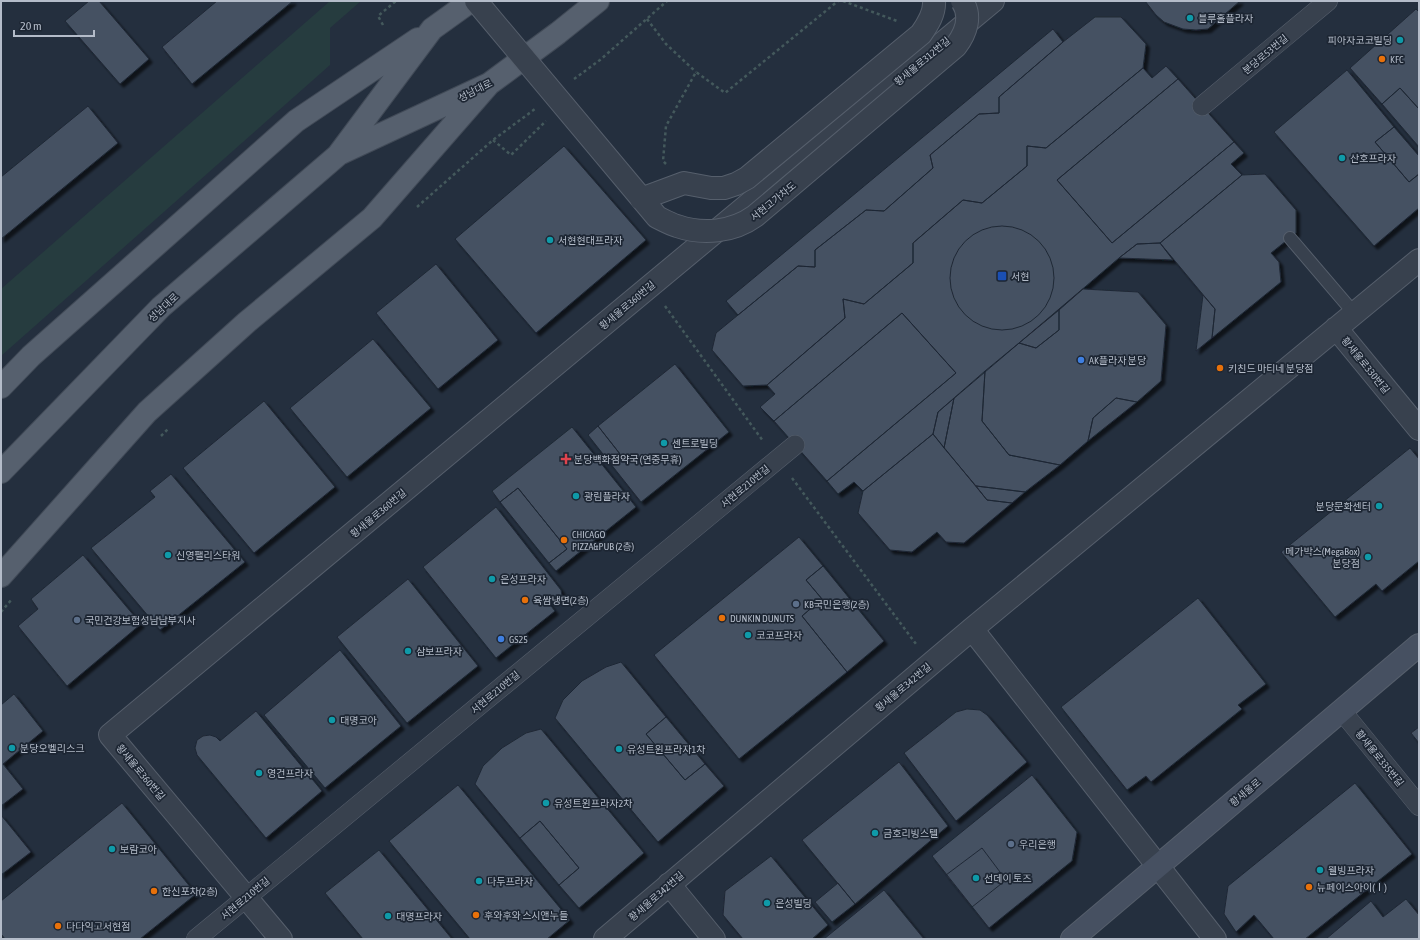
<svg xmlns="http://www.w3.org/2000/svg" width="1420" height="940" font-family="'Asap Condensed','Noto Sans KR',sans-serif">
	<defs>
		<filter id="shadow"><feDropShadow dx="3.5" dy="3.5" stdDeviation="1" flood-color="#0009"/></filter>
	</defs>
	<rect width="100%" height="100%" fill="#242f3e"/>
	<path fill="#263c3f" d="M330,1H361L330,28V65L1,356V289Z"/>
	<path fill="#455162" stroke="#1f2835" filter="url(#shadow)" d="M89,1H99L149,59L120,84L65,21Z
		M217,1H293L192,84L162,47Z
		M1145,1H1240L1208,29L1196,30L1183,29L1164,22L1156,15Z
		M1416,9L1419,12V109L1400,88L1382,104L1350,68Z
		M1095,17H1121L1146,44L1143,68L1046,148L1027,146V166L982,203L963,200L913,243V263L864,304L843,299L845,318L767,385L743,386L712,350L716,333L798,266L815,267V250L866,210L884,211L933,168L930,155L979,114L999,113V97L1063,42Z
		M1053,29L1063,42L999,97V113L979,114L930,155L933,168L884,211L866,210L815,250V267L798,266L738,315L726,301Z
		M1166,66L1178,79L1057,180L1112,243L1234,142L1244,153L1231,164L1242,175L1160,243L1137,244L1119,258L938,412L933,434L863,491L854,482L838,494L827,481L956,373L902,313L774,421L760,407L775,394L767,385L845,318L843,299L864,304L913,263V243L963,200L982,203L1027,166V146L1046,148L1143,68L1152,78Z
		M1347,70L1394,127L1375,142L1409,182L1419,174V208L1374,246L1274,132Z
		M1178,79L1234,142L1112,243L1057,180Z
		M1400,88L1419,109V147L1382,104Z
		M88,106L118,143L1,239V177Z
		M1394,127L1419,156V174L1409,182L1375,142Z
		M564,146L646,240L536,333L455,239Z
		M1265,174L1296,210V233L1271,253L1279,262L1281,282L1212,338L1215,309L1160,243L1242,175Z
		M950 278a52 52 0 1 1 104 0a52 52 0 1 1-104 0Z
		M1160,243L1173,260L1119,258L1137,244Z
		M436,264L498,340L438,389L376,313Z
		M1083,289L1138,292L1166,325L1161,381L1137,402L1116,398L1093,418L1088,441L1060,465L1009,455L982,421L985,371L1019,343L1036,348L1059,330V310Z
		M1203,295L1215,309L1212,338L1196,351Z
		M1059,310V330L1036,348L1019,343Z
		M902,313L956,373L827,481L774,421Z
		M373,339L431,408L347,477L290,408Z
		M675,364L729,432L641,502L610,463L620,454L598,426Z
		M985,371L982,421L1009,455L1060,465L1025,492L976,486L944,448L954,398Z
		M954,398L944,448L933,434L938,412Z
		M1116,398L1137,402L1088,441L1093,418Z
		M264,401L335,487L254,553L183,468Z
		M598,426L620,454L610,463L588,435Z
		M572,427L636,507L556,571L549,563L567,549L518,488L500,502L492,491Z
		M933,434L987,500L1012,503L964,543L946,542L937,532L912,552L890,550L858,513L863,491Z
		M1410,448L1419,459V561L1382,591L1376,584L1335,617L1281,552Z
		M171,474L245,562L160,630L91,548L155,497L150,491Z
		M976,486L1025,492L1012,503L987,500Z
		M518,488L567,549L549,563L500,502Z
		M496,507L561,590L562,596L560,599L551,597L547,601L555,611L496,658L423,567Z
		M799,537L823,566L806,580L822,599L802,616L847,672L739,759L654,655Z
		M83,555L141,624L67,686L18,626L38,609L31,599Z
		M823,566L884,641L847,672L802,616L822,599L806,580Z
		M408,579L478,666L407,723L337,637Z
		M1198,598L1266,684L1238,705L1242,709L1151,782L1146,776L1127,790L1061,707Z
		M340,650L401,726L325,788L264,715Z
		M621,662L666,717L646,734L685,780L705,764L724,786L658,842L555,718L563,700L582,681L606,667Z
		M14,694L43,731L3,764L23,789L1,806V705Z
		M967,709L980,710L987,715L1027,762L956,821L904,753L956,712Z
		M256,711L322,791L266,838L197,755L195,748L197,740L203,736L210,735L216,737L220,741Z
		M666,717L705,764L685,780L646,734Z
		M1419,727V743L1411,733Z
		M541,729L644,853L579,908L559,885L579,868L540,821L520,838L475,784L483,766L502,748L526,733Z
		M899,762L948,826L855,904L802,840Z
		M1032,775L1077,832L1072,861L989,928L932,856Z
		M1355,783L1412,854L1305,939H1274L1254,915L1236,932L1224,914L1228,886Z
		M458,785L570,920L547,939H470L389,841Z
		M122,803L196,894L140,939H5L1,934V901Z
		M1,815L31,852L1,875Z
		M540,821L579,868L559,885L520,838Z
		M982,848L1006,880L972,907L946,875Z
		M379,850L452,939H363L325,893Z
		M771,856L828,925L812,939H743L723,915L725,891Z
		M838,883L855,904L832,922L815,902Z
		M884,890L924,939H824Z
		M1406,899L1419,915V939H1326L1371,901L1383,917Z"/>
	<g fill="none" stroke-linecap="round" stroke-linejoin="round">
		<defs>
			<path id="service" d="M1290,238L1354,313"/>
			<path id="pedestrian" d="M1202,106L1328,1
				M1341,710L1419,806
				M196,939L795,445"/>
			<path id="minor" d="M1336,328L1419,429
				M972,629L1215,939
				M669,884L714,939
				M281,939L110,735L993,1
				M605,939L972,629L1419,260"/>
			<path id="secondary" d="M1072,939L1419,645"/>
			<path id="primary" d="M341,153L489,84L558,33L598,1
				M1,387L31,356L296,121L418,39
				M1,472L161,307L338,155L432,29L471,1
				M1,576L147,412L247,322L372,218L489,84"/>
		</defs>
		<use href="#service" stroke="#565f6c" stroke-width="14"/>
		<use href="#pedestrian" stroke="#565f6c" stroke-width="20"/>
		<use href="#minor" stroke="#565f6c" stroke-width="24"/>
		<use href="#secondary" stroke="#565f6c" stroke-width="24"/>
		<use href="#primary" stroke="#414a57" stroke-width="24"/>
		<path stroke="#44595c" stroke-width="2.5" stroke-dasharray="3 3" stroke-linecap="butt" d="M843,1L897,21
			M647,19L666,44L696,72
			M383,25L378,16L396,1
			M574,79L600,60L667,1
			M493,140L511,155L546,121
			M666,164L663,161L666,126L696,72L725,93L838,1
			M417,207L493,140L535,109
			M665,306L763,441
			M161,436L169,428
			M792,478L916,644
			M1,612L12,599"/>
		<use href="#service" stroke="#38414e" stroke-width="12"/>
		<use href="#pedestrian" stroke="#38414e" stroke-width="19"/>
		<use href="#minor" stroke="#38414e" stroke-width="22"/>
		<use href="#secondary" stroke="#465061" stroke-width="22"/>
		<use href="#primary" stroke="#56606e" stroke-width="22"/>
		<defs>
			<path id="minor-bridge" d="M476,1L657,217C663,220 670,224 677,226C703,235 733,232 755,216L956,46C966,33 972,16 962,1
				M641,199L684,183L711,188H724L736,184L747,178L921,34C928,24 935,13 934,1"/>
		</defs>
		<use href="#minor-bridge" stroke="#565f6c" stroke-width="24" stroke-linecap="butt"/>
		<use href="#minor-bridge" stroke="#38414e" stroke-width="22"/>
	</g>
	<g fill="#0f9aa8" stroke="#1d2633" stroke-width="1.5">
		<circle cx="1190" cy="18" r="4"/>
		<circle cx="1400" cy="40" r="4"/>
		<circle cx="1342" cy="158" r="4"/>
		<circle cx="550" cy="240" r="4"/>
		<circle cx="664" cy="443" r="4"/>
		<circle cx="576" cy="496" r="4"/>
		<circle cx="1379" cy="506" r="4"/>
		<circle cx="168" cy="555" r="4"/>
		<circle cx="1368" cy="557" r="4"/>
		<circle cx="492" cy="579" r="4"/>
		<circle cx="748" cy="635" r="4"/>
		<circle cx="408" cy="651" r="4"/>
		<circle cx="332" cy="720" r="4"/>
		<circle cx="12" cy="748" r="4"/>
		<circle cx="619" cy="749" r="4"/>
		<circle cx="259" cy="773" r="4"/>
		<circle cx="546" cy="803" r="4"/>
		<circle cx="875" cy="833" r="4"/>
		<circle cx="112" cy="849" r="4"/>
		<circle cx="1320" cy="870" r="4"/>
		<circle cx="976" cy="878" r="4"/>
		<circle cx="479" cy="881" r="4"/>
		<circle cx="767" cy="903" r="4"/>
		<circle cx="388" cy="916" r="4"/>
	</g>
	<g fill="#e8710a" stroke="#1d2633" stroke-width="1.5">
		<circle cx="1382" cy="59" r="4"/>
		<circle cx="1220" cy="368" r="4"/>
		<circle cx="564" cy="540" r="4"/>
		<circle cx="525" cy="600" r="4"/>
		<circle cx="722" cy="618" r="4"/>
		<circle cx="1309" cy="887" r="4"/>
		<circle cx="154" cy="891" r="4"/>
		<circle cx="476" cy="915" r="4"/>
		<circle cx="58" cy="926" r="4"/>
	</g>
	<rect fill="#1a4fb4" stroke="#1d2633" stroke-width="1.5" x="997" y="271" width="10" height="10" rx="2"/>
	<g fill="#3f7fe0" stroke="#1d2633" stroke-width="1.5">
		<circle cx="1081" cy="360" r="4"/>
		<circle cx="501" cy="639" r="4"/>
	</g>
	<path fill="#e0444e" stroke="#1d2633" stroke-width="1.5" d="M564 453h4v4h4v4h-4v4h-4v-4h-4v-4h4z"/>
	<g fill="#5c6f8a" stroke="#1d2633" stroke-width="1.5">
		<circle cx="796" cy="604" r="4"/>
		<circle cx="77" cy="620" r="4"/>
		<circle cx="1011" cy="844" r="4"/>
	</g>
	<g text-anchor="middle" stroke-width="3.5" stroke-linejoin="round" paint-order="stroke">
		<g font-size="10" fill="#b4bcc9" stroke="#1d2633" text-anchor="start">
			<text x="1198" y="22">블루홀플라자</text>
			<text x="1392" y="44" text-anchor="end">피아자코코빌딩</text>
			<text x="1390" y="63">KFC</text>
			<text x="1350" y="162">산호프라자</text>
			<text x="558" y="244">서현현대프라자</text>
			<text x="1011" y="280">서현</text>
			<text x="1089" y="364">AK플라자 분당</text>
			<text x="1228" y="372">키친드 마티네 분당점</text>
			<text x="672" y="447">센트로빌딩</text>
			<text x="574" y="463">분당백화점약국 (연중무휴)</text>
			<text x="584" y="500">광림플라자</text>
			<text x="1371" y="510" text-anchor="end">분당문화센터</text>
			<text x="572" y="538">CHICAGO<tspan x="572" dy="12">PIZZA&amp;PUB (2층)</tspan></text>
			<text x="1360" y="555" text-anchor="end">메가박스(MegaBox)<tspan x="1360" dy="12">분당점</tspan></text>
			<text x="176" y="559">신영팰리스타워</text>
			<text x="500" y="583">은성프라자</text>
			<text x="533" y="604">육쌈냉면(2층)</text>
			<text x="804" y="608">KB국민은행(2층)</text>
			<text x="730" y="622">DUNKIN DUNUTS</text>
			<text x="85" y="624">국민건강보험성남남부지사</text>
			<text x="756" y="639">코코프라자</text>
			<text x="509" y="643">GS25</text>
			<text x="416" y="655">삼보프라자</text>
			<text x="340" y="724">대명코아</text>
			<text x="20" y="752">분당오벨리스크</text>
			<text x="627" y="753">유성트윈프라자1차</text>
			<text x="267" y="777">영건프라자</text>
			<text x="554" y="807">유성트윈프라자2차</text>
			<text x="883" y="837">금호리빙스텔</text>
			<text x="1019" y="848">우리은행</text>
			<text x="120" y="853">보람코아</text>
			<text x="1328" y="874">웰빙프라자</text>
			<text x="984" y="882">선데이 토즈</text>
			<text x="487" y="885">다두프라자</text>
			<text x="1317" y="891">뉴페이스아이(Ⅰ)</text>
			<text x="162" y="895">한신포차(2층)</text>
			<text x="775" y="907">은성빌딩</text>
			<text x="484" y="919">후와후와 스시앤누들</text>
			<text x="396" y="920">대명프라자</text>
			<text x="66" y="930">다다익고서현점</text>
		</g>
		<g font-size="10" fill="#b4bcc9" stroke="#1d2633">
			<text transform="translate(1265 54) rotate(-40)" y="4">분당로53번길</text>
			<text transform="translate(922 61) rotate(-40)" y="4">황새울로312번길</text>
			<text transform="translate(475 90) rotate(-27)" y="4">성남대로</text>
			<text transform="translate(773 201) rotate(-39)" y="4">서현고가차도</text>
			<text transform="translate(627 305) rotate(-40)" y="4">황새울로360번길</text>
			<text transform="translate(163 307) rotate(-43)" y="4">성남대로</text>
			<text transform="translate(1366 365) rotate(51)" y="4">황새울로330번길</text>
			<text transform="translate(745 486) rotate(-40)" y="4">서현로210번길</text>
			<text transform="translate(378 513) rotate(-40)" y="4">황새울로360번길</text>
			<text transform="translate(903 687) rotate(-40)" y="4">황새울로342번길</text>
			<text transform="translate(495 692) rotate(-40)" y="4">서현로210번길</text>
			<text transform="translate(1380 758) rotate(51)" y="4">황새울로335번길</text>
			<text transform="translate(141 772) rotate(50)" y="4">황새울로360번길</text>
			<text transform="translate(1245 792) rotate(-40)" y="4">황새울로</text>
			<text transform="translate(656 896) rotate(-41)" y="4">황새울로342번길</text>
			<text transform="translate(245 898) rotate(-40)" y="4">서현로210번길</text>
		</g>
	</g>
	<rect width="1420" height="940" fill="none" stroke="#b4bcc9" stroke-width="4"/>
	<path d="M14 30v6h80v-6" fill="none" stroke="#b4bcc9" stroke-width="2"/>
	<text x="20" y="30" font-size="12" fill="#b4bcc9" stroke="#1d2633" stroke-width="3" paint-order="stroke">20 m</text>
</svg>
